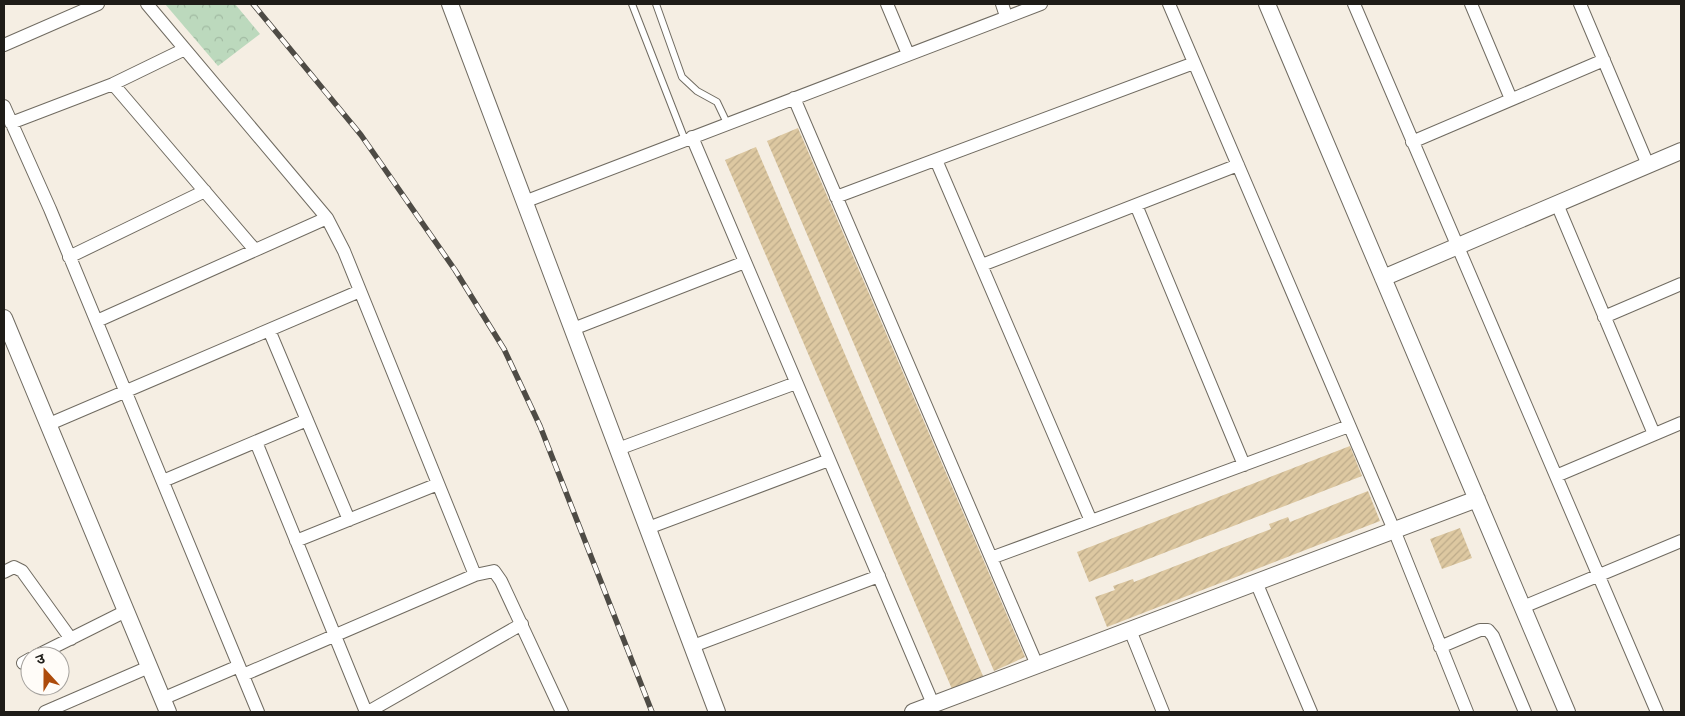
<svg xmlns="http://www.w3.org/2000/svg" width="1685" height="716" font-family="Bitter,'Noto Sans Devanagari',serif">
	<defs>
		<pattern id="park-crowns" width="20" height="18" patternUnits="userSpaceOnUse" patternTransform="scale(1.25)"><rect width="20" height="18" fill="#bcd9bd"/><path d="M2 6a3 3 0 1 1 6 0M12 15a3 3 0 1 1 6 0" fill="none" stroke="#a1baa2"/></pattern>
		<pattern id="building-hatch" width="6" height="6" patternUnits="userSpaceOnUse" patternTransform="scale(1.25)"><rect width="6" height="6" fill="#ddc8a1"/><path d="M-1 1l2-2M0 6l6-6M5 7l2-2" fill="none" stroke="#bdab8a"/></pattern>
	</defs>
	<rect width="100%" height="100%" fill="#f5eee3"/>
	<path fill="url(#park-crowns)" d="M165,4H235L260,34L218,66Z"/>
	<path fill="url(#building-hatch)" d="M798,128L1025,657L994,671L767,141Z
		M756,147L983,676L952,689L725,160Z
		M1350,446L1362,476L1089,582L1077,552Z
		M1368,491L1380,521L1107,627L1095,597L1115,590L1113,586L1133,579L1134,582L1271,529L1269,524L1288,517L1290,522Z
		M1460,528L1472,558L1442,569L1430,539Z"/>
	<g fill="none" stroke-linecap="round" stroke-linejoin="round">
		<defs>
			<path id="service" d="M632,4L685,140
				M656,4L682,77L697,91L717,102L727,123"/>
			<path id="minor" d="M147,4L327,218L344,251L475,575
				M887,4L908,54
				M1002,4L1006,16
				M1169,4L1394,530L1467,712
				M1354,4L1657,712
				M1471,4L1511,99
				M1580,4L1648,165
				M4,45L98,4
				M113,84L255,250
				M794,98L1037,665
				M4,106L50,209L258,712
				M11,123L113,84L185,49
				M692,137L933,704
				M1412,142L1604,60
				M936,160L1091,521
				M836,197L1194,63
				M524,202L1041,4
				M1557,204L1654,434
				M1136,205L1244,465
				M69,257L205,191
				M982,265L1238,165
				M1604,317L1681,284
				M97,321L327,218
				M573,329L745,262
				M269,330L349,520
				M47,425L360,291
				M256,442L366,712
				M618,449L796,383
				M1556,476L1681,423
				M163,481L307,420
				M648,528L829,460
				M296,541L438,484
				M991,558L1349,426
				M4,572L14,567L22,571L71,639
				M1256,582L1311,712
				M1523,607L1681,541
				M1130,630L1163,712
				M693,646L879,576
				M1440,647L1480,630H1488L1493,636L1525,712
				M36,656L126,611
				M23,663L30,659
				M243,675L475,575L494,571L501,581L562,712
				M162,699L239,666
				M45,712L149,667
				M368,712L522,624"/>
			<path id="tertiary" d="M450,4L717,712
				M1267,4L1567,712
				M1383,278L1681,151
				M4,318L168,712
				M913,712L1477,499"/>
		</defs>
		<use href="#service" stroke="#706b61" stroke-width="8"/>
		<use href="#minor" stroke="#706b61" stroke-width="14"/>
		<use href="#tertiary" stroke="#706b61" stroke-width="18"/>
		<use href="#service" stroke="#fff" stroke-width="6"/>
		<use href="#minor" stroke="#fff" stroke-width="12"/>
		<use href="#tertiary" stroke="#fff" stroke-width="16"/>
		<defs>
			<path id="rail" d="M253,4L361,135L455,270L504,349L540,426L652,712"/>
		</defs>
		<use href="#rail" stroke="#4e4b45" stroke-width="5.5"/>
		<use href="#rail" stroke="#fffcf8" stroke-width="4" stroke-dasharray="11" stroke-linecap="butt"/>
	</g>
	<rect width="1685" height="716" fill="none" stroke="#1e1c18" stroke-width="10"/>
	<g transform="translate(45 671) rotate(339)"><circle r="24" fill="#fffcf8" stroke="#a5a29e"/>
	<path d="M0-4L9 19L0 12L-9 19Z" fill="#ad4b0b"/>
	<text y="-8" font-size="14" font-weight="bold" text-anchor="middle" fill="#1e1c18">उ</text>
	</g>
</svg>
